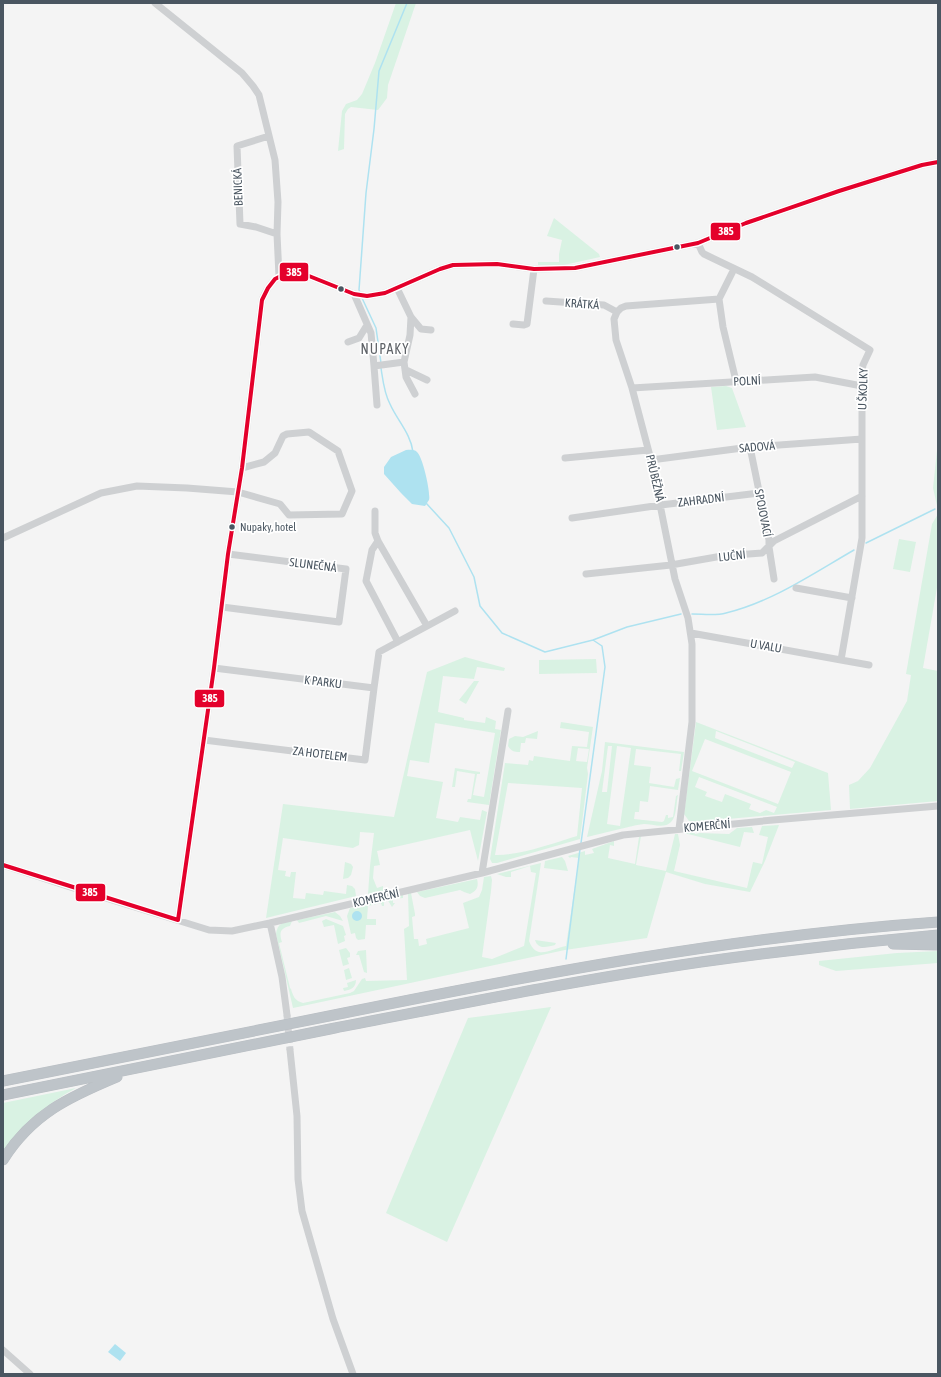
<svg xmlns="http://www.w3.org/2000/svg" width="941" height="1377" font-family="'Asap Condensed',sans-serif">
	<rect width="100%" height="100%" fill="#f4f4f4"/>
	<path fill="#d9f2e3" fill-rule="evenodd" d="M396,3H416L388,85L387,98L378,110L351,107L348,109L345,114L344,149L338,151L342,111L346,104L357,100L362,94L375,63Z
		M554,218L599,254L600,257L564,265H538V262H559V254L562,240L547,236Z
		M726,386L732,388L746,427L717,430L711,387Z
		M938,441V510L933,488Z
		M938,514V582L923,668L938,671V801L850,809L849,785L858,781L870,768L907,701L911,675L906,674L932,524Z
		M899,539L916,542L910,572L893,569Z
		M465,657L505,668L504,671L477,667L474,679L443,676L438,712L464,718V720L485,723L486,717L496,721L495,729L501,730L489,805L467,802L468,799H471L475,774L457,771L455,787H452L455,768L480,772V774H477L473,795L484,797L495,733L435,723L429,763L410,760L407,776L443,782L436,818L458,822L460,817L480,820L482,810L487,812L478,861L470,830L377,851L380,865L374,866L373,878L377,888L383,886V891L368,894L370,866L374,833L360,832L359,845L353,848L283,838L278,870L286,871L285,876L290,877L291,872H296L293,898L305,899L306,893L323,895L324,891L346,894L347,885L352,886L355,889L356,896L266,918L283,804L394,817L427,672Z
		M596,659L597,673L539,674V660Z
		M474,681H479L466,704L459,700Z
		M561,722L593,727L587,768L588,774L580,839L497,863H492L490,859L505,763L528,765L529,760L533,761L534,756L570,761L572,746L587,747L589,732L560,728ZM578,748L589,749L587,762L576,761ZM508,783L582,788L577,836C554,843 518,856 495,855Z
		M696,722L828,773L831,810L694,822L689,821L684,814ZM716,731L795,762L792,768L715,738ZM705,739L791,772L778,804L692,771ZM699,777L777,807L774,813L766,810L760,813L749,809L751,804L725,794L722,802L705,796L707,792L695,787Z
		M538,731L537,739L526,738L525,743H521L520,752C514,752 511,751 508,746L509,739L515,736L523,737Z
		M605,742L684,752L681,771H679L681,754L636,749L634,765L651,767L649,783L674,787L676,779L680,778L678,790L650,786L648,802L640,801L639,812H635L634,819L662,822L664,821L666,815H668V818L673,817L676,796L678,795C676,803 677,816 671,822C665,829 652,824 644,824C634,825 630,827 620,829C609,832 598,834 587,837L602,771ZM608,746H612L607,792H602ZM617,746L631,748L620,826L607,824Z
		M779,825L765,861L750,892L705,884L666,872L647,938L565,950L293,1008L276,934C278,923 282,923 292,921L290,926C280,928 279,933 282,942L279,943L290,988L291,989C293,996 295,1001 303,1003L350,993L354,991L362,979L365,978L366,981L407,980L404,929L409,926L408,894L411,893L415,914V916L412,917L414,939H418L419,946L427,944L426,939L469,928L463,903L479,897L482,890L484,877L491,876L492,880L491,891L482,957L492,959L524,946L536,873L531,872L530,866L511,872V877H506L497,874L541,863L529,941C537,961 550,949 566,946L579,858L571,857L570,858L568,856L585,851V855L594,853L592,849L614,841V846L610,845L608,858L635,864L639,837L641,836L636,865L666,871L675,834H678L680,845L674,871L747,888L753,862L762,864L768,837L759,835L762,826Z
		M752,827L754,833L744,832L740,847L684,833L694,832L695,834L700,833L729,834L737,828Z
		M562,857L565,861L568,871L544,868L545,861Z
		M345,862L351,864L353,867L351,875L348,878L343,879Z
		M477,879C479,886 477,891 470,894L464,892L460,890L425,898L420,896L417,892Z
		M403,895V898L393,899V903H395L392,907L387,899Z
		M384,900V906H382L381,903L368,906L367,919H376V925H366L365,939L358,940L356,938L355,933L351,934L347,916L350,908Z
		M335,912L340,916L343,921L326,916L299,923L297,920Z
		M326,919L343,926L346,935L344,936L345,941L338,944L334,925L324,927L322,921Z
		M535,940L556,943L555,945C547,947 538,950 535,940Z
		M346,948L350,953V957L347,958L349,964L343,966L339,950Z
		M366,950L367,973L364,972L359,955H356L358,951Z
		M938,951V963L836,971L819,965V961L897,953Z
		M349,968L352,978L346,980L344,970Z
		M356,980C356,988 350,990 344,991L343,988L348,987L347,983Z
		M551,1007L447,1242L386,1213L468,1018Z
		M76,1088C46,1104 23,1125 3,1153V1103Z"/>
	<path fill="#aee2f0" d="M406,450C410,450 414,449 417,452C423,457 431,494 429,500C428,501 426,505 425,506L412,504L401,493L384,474V467L391,457Z
		M352 916a5 5 0 1 1 10 0a5 5 0 1 1-10 0Z
		M115,1344L126,1353L120,1361L108,1352Z"/>
	<g fill="none" stroke-linecap="round" stroke-linejoin="round">
		<path stroke="#aee2f0" stroke-width="1.5" d="M360,292L359,290L366,193L374,129L379,71L407,3
			M362,298L376,328L381,363
			M381,368C383,381 384,393 390,404C397,420 411,434 413,452
			M426,503L449,528L474,577L480,606L502,633L545,652L593,640L602,646L605,667L581,843
			M866,543L935,509
			M692,614C703,614 716,616 726,613C772,602 814,573 854,550
			M593,640L627,627L681,614
			M566,959L580,849"/>
		<path stroke="#d2d4d7" stroke-width="7" stroke-dasharray="7 3.5" stroke-linecap="butt" d="M287,1015L290,1050"/>
		<defs>
			<path id="highway" d="M893,944L938,945
				M3,1081C117,1058 231,1036 344,1013C541,973 738,936 938,922
				M3,1095C112,1073 221,1051 330,1029C454,1005 577,980 701,962C780,951 859,942 938,935
				M3,1160C32,1114 69,1097 117,1077"/>
		</defs>
		<use href="#highway" stroke="#b9bec3" stroke-width="11"/>
		<path stroke="#ced0d2" stroke-width="7" d="M155,3L242,73L253,86L259,95L275,160L278,202L277,234L279,276
			M269,136L237,146L240,224L256,227L277,234
			M397,288L411,317L421,329L431,330
			M354,294L371,333L374,366L404,362
			M719,299L723,327L736,381
			M719,299L734,269
			M546,301L604,305L617,312
			M411,317L410,335L404,362L406,377L415,394
			M513,324L524,325L527,324L534,269
			M348,342L359,338L367,325
			M374,366L377,405
			M406,370L427,380
			M632,388L815,377L862,386
			M750,447L769,540V547L774,579
			M565,458L648,450
			M651,460L750,447L862,439
			M375,511V533L378,541L427,626
			M572,518L661,505L759,493
			M3,538L101,493L137,486L187,488L238,492L280,504L289,515L342,514L352,491L338,451L309,432L287,434L283,436L275,453L264,462L242,468
			M378,541L372,550L366,581L398,642
			M586,574L671,565L722,556L762,553L774,541L862,496
			M796,588L852,598
			M222,607L339,622L346,569L228,554
			M691,633L841,660L862,538V372L863,365L870,350L752,277L704,254L702,252L698,243
			M841,660L869,665
			M214,668L374,688L379,652L455,611
			M204,740L365,760L374,688
			M679,829L692,722V644L688,618L675,579L651,460L632,388L616,340L614,319L617,312L621,308L626,306L719,299
			M3,865L67,886L209,930L232,931L270,923L282,977L287,1015
			M482,873L508,711
			M178,920L214,668L228,554L242,468L262,300C269,283 278,271 299,272L354,294L367,296L385,293L440,269L453,265L497,264L534,269L575,268L698,243L746,223L839,191L922,165L938,162
			M270,923L482,873L623,835L773,820L938,806
			M290,1050L297,1116L298,1179L302,1211L333,1319L353,1374
			M3,1350L30,1374"/>
		<use href="#highway" stroke="#bec4c9" stroke-width="10"/>
		<defs>
			<path id="bus-1" d="M3,865L178,920
				M178,920L214,668L228,554L242,468L262,300L268,288L275,279L285,274L292,272H299L354,294L367,296L385,293L440,269L453,265L497,264L534,269L575,268L698,243L746,223L839,191L922,165L938,162"/>
		</defs>
		<use href="#bus-1" stroke="#fff" stroke-width="7"/>
		<use href="#bus-1" stroke="#e4002b" stroke-width="4"/>
	</g>
	<g fill="#4a5661" stroke="#fff" stroke-width="1.5">
		<circle cx="677" cy="247" r="3.5"/>
		<circle cx="341" cy="289" r="3.5"/>
		<circle cx="232" cy="527" r="3.5"/>
	</g>
	<g text-anchor="middle" stroke-width="3.5" stroke-linejoin="round" paint-order="stroke">
		<g font-size="11" fill="#4a5661" stroke="#fff" text-anchor="start">
			<text x="240" y="531">Nupaky, hotel</text>
		</g>
		<g font-size="12" fill="#4a5661" stroke="#fff">
			<text transform="translate(238 187) rotate(-92)" y="4">BENICKÁ</text>
			<text transform="translate(582 304) rotate(4)" y="4">KRÁTKÁ</text>
			<text transform="translate(747 381) rotate(-3)" y="4">POLNÍ</text>
			<text transform="translate(863 389) rotate(-88)" y="4">U ŠKOLKY</text>
			<text transform="translate(757 447) rotate(-5)" y="4">SADOVÁ</text>
			<text transform="translate(655 478) rotate(77)" y="4">PRŮBĚŽNÁ</text>
			<text transform="translate(701 500) rotate(-7)" y="4">ZAHRADNÍ</text>
			<text transform="translate(763 513) rotate(79)" y="4">SPOJOVACÍ</text>
			<text transform="translate(732 556) rotate(-6)" y="4">LUČNÍ</text>
			<text transform="translate(313 565) rotate(7)" y="4">SLUNEČNÁ</text>
			<text transform="translate(766 646) rotate(10)" y="4">U VALU</text>
			<text transform="translate(323 682) rotate(7)" y="4">K PARKU</text>
			<text transform="translate(320 754) rotate(7)" y="4">ZA HOTELEM</text>
			<text transform="translate(707 826) rotate(-5)" y="4">KOMERČNÍ</text>
			<text transform="translate(376 898) rotate(-13)" y="4">KOMERČNÍ</text>
		</g>
		<g font-size="14" letter-spacing="1" fill="#5f6368" stroke="#fff">
			<text x="385" y="354">NUPAKY</text>
		</g>
	</g>
	<g stroke="#fff" stroke-width="1.5">
		<rect x="710" y="222" width="31" height="19" rx="4" fill="#e4002b"/>
		<rect x="279" y="262" width="30" height="20" rx="4" fill="#e4002b"/>
		<rect x="194" y="689" width="31" height="19" rx="4" fill="#e4002b"/>
		<rect x="75" y="883" width="31" height="19" rx="4" fill="#e4002b"/>
	</g>
	<g font-size="11" text-anchor="middle" font-weight="bold" fill="#fff">
		<text x="726" y="235">385</text>
		<text x="294" y="276">385</text>
		<text x="210" y="702">385</text>
		<text x="90" y="896">385</text>
	</g>
	<rect width="941" height="1377" fill="none" stroke="#4a5661" stroke-width="8"/>
</svg>
